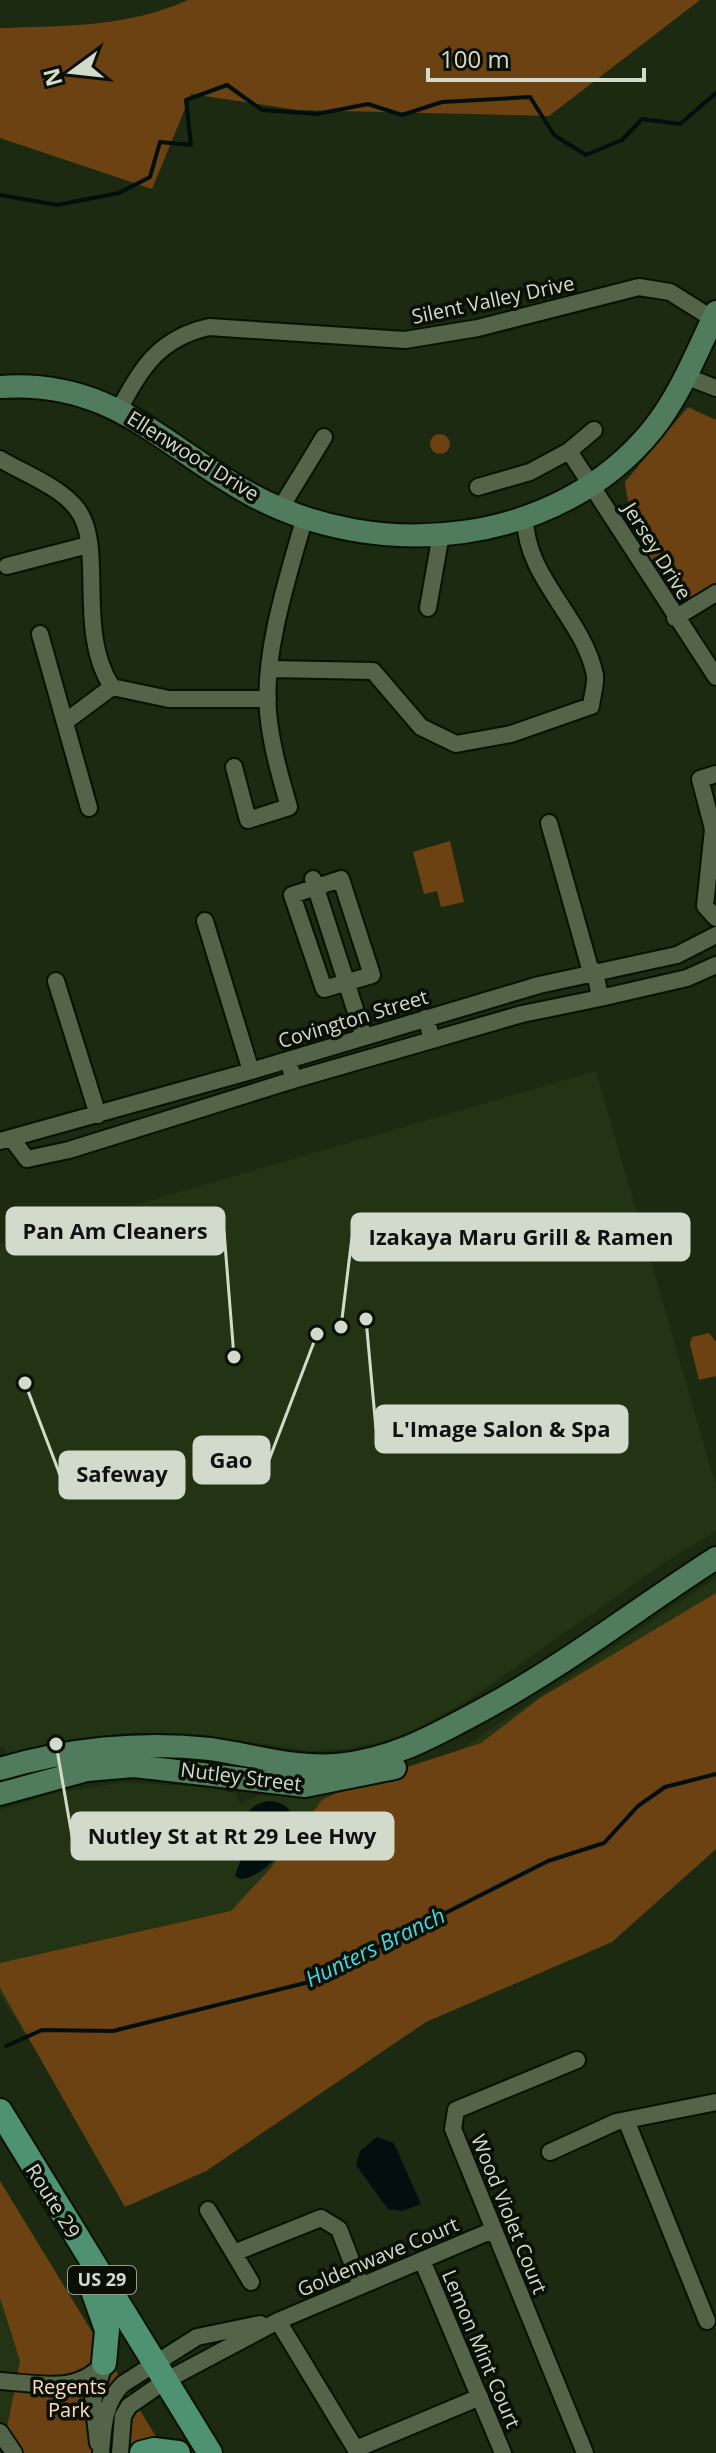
<svg xmlns="http://www.w3.org/2000/svg" width="716" height="2453" font-family="'Open Sans',sans-serif">
	<rect width="100%" height="100%" fill="#1c2a11"/>
	<path fill="#223414" d="M596,1071L716,1486V1531L667,1561L470,1699L419,1728L384,1741L347,1749L310,1751L205,1735L127,1733L71,1740L7,1757L4,1747L0,1748V1244Z
		M716,1578V1756L30,2042L0,1995V1810L55,1793L124,1782L204,1787L235,1793L240,1804L259,1795L297,1797L341,1792L455,1753Z
		M0,2298L20,2361L5,2438L0,2435Z"/>
	<path fill="#6c4212" d="M188,0H700L549,116L298,110L191,94L152,189L0,138V28C65,26 128,27 188,0Z
		M688,407L716,420V585L687,603C652,573 630,527 625,482Z
		M430 444a10 10 0 1 1 20 0a10 10 0 1 1-20 0Z
		M450,841L464,902L441,907L437,891L424,894L413,852Z
		M709,1333L716,1342V1376L699,1380L690,1344L692,1337Z
		M716,1593V1849L612,1942L426,2022L206,2171L125,2207L0,1988V1963L231,1911L269,1870L322,1800L352,1785L481,1743L540,1698Z
		M0,2181L166,2453H12L5,2438L20,2361L0,2298Z"/>
	<path fill="#030e0f" d="M267,1801C286,1801 295,1812 295,1830C286,1850 263,1877 240,1879L235,1876C238,1867 242,1859 243,1849C247,1826 239,1808 267,1801Z
		M377,2137L394,2143L421,2204L402,2211L388,2209L356,2165L360,2151Z"/>
	<g fill="none" stroke-linecap="round" stroke-linejoin="round">
		<path stroke="#030e0f" stroke-width="4" d="M0,195L57,205L119,193L150,177L160,142L191,145L186,100L227,85L262,110L317,114L368,104L402,115L442,102L530,97L554,135L586,155L622,140L642,119L680,124L716,93
			M6,2046L42,2030L113,2031L309,1982L548,1861L604,1843L638,1806L665,1787L716,1774"/>
		<defs>
			<path id="street" d="M685,376L716,388
				M119,410C141,367 160,338 209,327L405,340L478,328L639,287L670,292L713,319
				M594,430L569,451L716,677
				M0,459C23,473 61,487 77,509C106,546 75,631 112,687L169,699H268
				M478,487L530,472L569,451
				M280,509L324,437
				M7,566L88,545
				M428,608L441,534
				M675,618L716,593
				M40,634L89,808
				M271,669L373,671L421,727L456,744L511,734L591,706C592,697 596,685 595,675C583,617 525,578 525,517
				M65,722L112,687
				M234,767L248,820L289,807C280,776 271,745 268,712C263,652 288,577 304,520
				M716,774L700,779L713,829L705,906L716,918
				M549,823L591,972
				M313,879L364,1037
				M341,879L372,975L324,989L292,895Z
				M205,921L251,1071
				M595,971L600,998L687,978L716,965
				M56,981L98,1115
				M426,1018L432,1040L522,1014L600,998
				M291,1070L293,1080L432,1040
				M12,1139L27,1159L69,1150L293,1080
				M0,1141L251,1071L539,985L677,955L716,935
				M577,2060L456,2110L453,2129L585,2453
				M626,2120L707,2321
				M550,2152L616,2122L716,2102
				M208,2210L251,2282
				M234,2253L321,2218L339,2229L361,2286
				M422,2260L503,2453
				M278,2321L358,2453
				M0,2381C38,2383 77,2395 104,2363
				M0,2432L14,2453
				M98,2443L93,2400L103,2368
				M356,2449L480,2397
				M101,2453C103,2428 104,2402 123,2384L197,2337L260,2324
				M120,2453L123,2416L129,2406L165,2381L278,2321L493,2230"/>
			<path id="secondary" d="M0,387C113,379 162,446 250,494C377,564 558,547 653,429C680,395 697,352 716,312
				M0,1769C67,1749 141,1741 210,1749C252,1755 293,1768 336,1765C392,1760 434,1736 482,1710C564,1666 638,1608 716,1558
				M0,1794L87,1770L134,1766L305,1786L395,1768"/>
			<path id="primary" d="M0,2111L210,2453
				M90,2282L107,2330L104,2363
				M142,2453L154,2450L178,2453"/>
		</defs>
		<use href="#street" stroke="#061200" stroke-width="20"/>
		<use href="#secondary" stroke="#061200" stroke-width="26"/>
		<use href="#primary" stroke="#061200" stroke-width="28"/>
		<use href="#street" stroke="#546448" stroke-width="16"/>
		<use href="#secondary" stroke="#517b5d" stroke-width="22"/>
		<use href="#primary" stroke="#4e9271" stroke-width="24"/>
	</g>
	<g text-anchor="middle" stroke-width="7" stroke-linejoin="round" paint-order="stroke">
		<rect fill="#0a1006" stroke="#969e90" stroke-width="2" x="68" y="2266" width="68" height="28" rx="6"/>
		<g font-size="18" font-weight="bold" fill="#d2dbcb">
			<text x="102" y="2286">US 29</text>
		</g>
		<g font-size="20" fill="#d2dbcb" stroke="#0a1006">
			<text transform="translate(493 300) rotate(-12)" y="7">Silent Valley Drive</text>
			<text transform="translate(193 456) rotate(32)" y="7">Ellenwood Drive</text>
			<text transform="translate(657 551) rotate(58)" y="7">Jersey Drive</text>
			<text transform="translate(353 1019) rotate(-17)" y="7">Covington Street</text>
			<text transform="translate(241 1777) rotate(7)" y="7">Nutley Street</text>
			<text transform="translate(53 2201) rotate(58)" y="7">Route 29</text>
			<text transform="translate(509 2214) rotate(68)" y="7">Wood Violet Court</text>
			<text transform="translate(378 2257) rotate(-23)" y="7">Goldenwave Court</text>
			<text transform="translate(481 2349) rotate(67)" y="7">Lemon Mint Court</text>
		</g>
		<g font-size="20" fill="#fbdcc1" stroke="#0a1006">
			<text x="69" y="2394">Regents<tspan x="69" dy="23">Park</tspan></text>
		</g>
		<g font-size="22" font-style="italic" fill="#3fdae5" stroke="#0a1006">
			<text transform="translate(375 1947) rotate(-26)" y="8">Hunters Branch</text>
		</g>
	</g>
	<path fill="none" stroke="#d2dbcb" stroke-width="3" d="M234 1357L224 1231M341 1327L352 1237M366 1319L376 1429M317 1334L269 1460M25 1383L60 1475M56 1744L72 1836"/>
	<g fill="#d2dbcb" stroke="#0a1006" stroke-width="3">
		<circle cx="234" cy="1357" r="8"/>
		<circle cx="341" cy="1327" r="8"/>
		<circle cx="366" cy="1319" r="8"/>
		<circle cx="317" cy="1334" r="8"/>
		<circle cx="25" cy="1383" r="8"/>
		<circle cx="56" cy="1744" r="8"/>
	</g>
	<g fill="#d2dbcb" stroke="#d2dbcb" stroke-width="3">
		<rect x="7" y="1208" width="217" height="46" rx="8"/>
		<rect x="352" y="1214" width="337" height="46" rx="8"/>
		<rect x="376" y="1406" width="251" height="46" rx="8"/>
		<rect x="194" y="1437" width="75" height="46" rx="8"/>
		<rect x="60" y="1452" width="124" height="46" rx="8"/>
		<rect x="72" y="1813" width="321" height="46" rx="8"/>
	</g>
	<g font-size="22" text-anchor="middle" font-weight="bold" fill="#111">
		<text x="115" y="1239">Pan Am Cleaners</text>
		<text x="521" y="1245">Izakaya Maru Grill &amp; Ramen</text>
		<text x="501" y="1437">L'Image Salon &amp; Spa</text>
		<text x="231" y="1468">Gao</text>
		<text x="122" y="1482">Safeway</text>
		<text x="232" y="1844">Nutley St at Rt 29 Lee Hwy</text>
	</g>
	<g transform="translate(72 72) rotate(255)" stroke="#0a1006" stroke-width="6" paint-order="stroke">
	<path d="M0-6L14 30L0 20L-14 30Z" fill="#d2dbcb"/>
	<text y="-12" font-size="22" font-weight="bold" text-anchor="middle" fill="#d2dbcb">N</text>
	</g>
	<path d="M428 68v12h216v-12" fill="none" stroke="#d2dbcb" stroke-width="4"/>
	<text x="440" y="68" font-size="24" fill="#d2dbcb" stroke="#0a1006" stroke-width="6" paint-order="stroke">100 m</text>
</svg>
